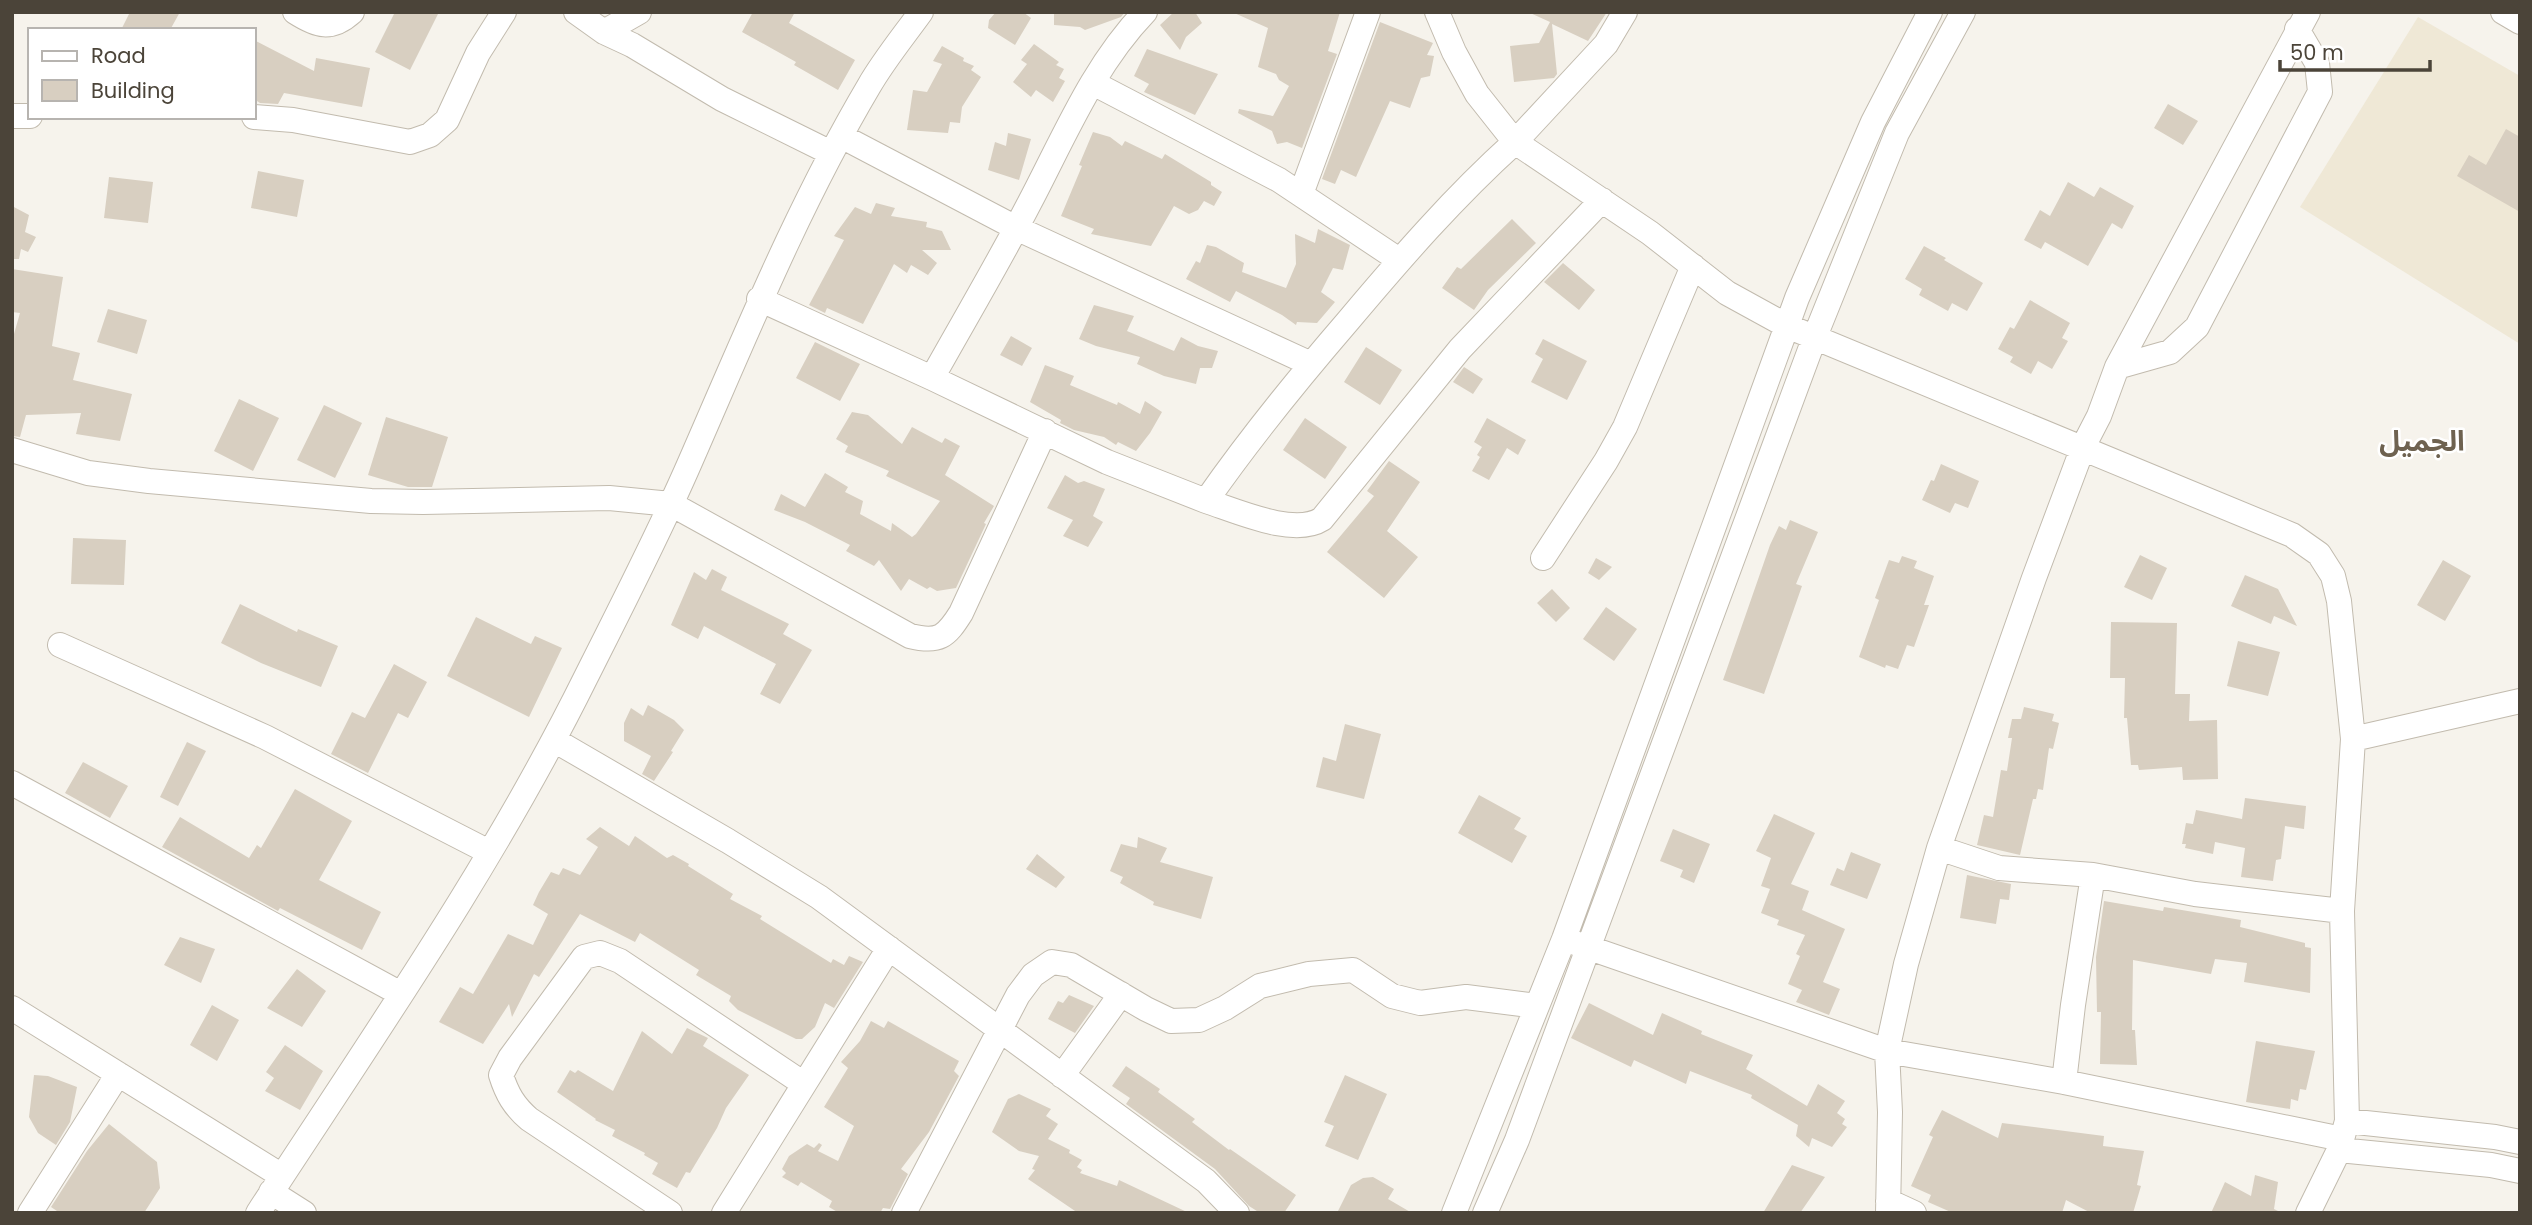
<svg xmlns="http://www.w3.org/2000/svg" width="2532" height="1225" font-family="Poppins,'Noto Sans Arabic',sans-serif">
	<rect width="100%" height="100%" fill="#f6f3ec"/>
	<path fill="#efe8d6" d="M2418,17L2520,76V344L2300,207Z"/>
	<path fill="#d8cfc1" d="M130,12H180L170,30H121Z
		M395,12H439L410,70L375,52Z
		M753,12H795L789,23L855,60L838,90L794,65L796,62L742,32Z
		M996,12H1023L1031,18L1015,45L988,28L989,20Z
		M1054,12H1125L1121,17L1085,30L1080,27L1054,25Z
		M1174,12H1195L1202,23L1186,37L1180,50L1160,25Z
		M1232,12H1340L1328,51L1337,54L1302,148L1287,142L1277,144L1272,131L1238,113L1239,109L1273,116L1289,86L1279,80L1276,74L1258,67L1268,28Z
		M1528,12H1607L1588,41L1552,24L1557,74L1554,78L1514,82L1510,46L1539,43L1550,22Z
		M1380,22L1433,43L1427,55L1434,56L1430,76L1421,78L1410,108L1390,101L1356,177L1341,170L1335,184L1322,179Z
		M254,40L314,71L316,58L370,68L362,107L284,93L278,104L260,103L254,99Z
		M1034,44L1059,62L1056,65L1064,69L1059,78L1065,81L1053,102L1036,90L1031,97L1013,82L1027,64L1021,60Z
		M942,46L964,58L963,61L974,66L971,70L981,77L962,107L960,123L950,122L948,133L907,130L913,90L927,92L942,64L933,61Z
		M1147,49L1218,74L1195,115L1144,92L1149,84L1134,76Z
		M2168,104L2198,121L2183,145L2154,128Z
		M2506,129L2520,137V212L2457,176L2469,155L2486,165Z
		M1093,132L1110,137L1122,146L1125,141L1162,159L1165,154L1211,182V185L1222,192L1214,206L1204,201L1198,210L1189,214L1174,206L1151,246L1091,234L1094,229L1061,216L1082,166L1079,165Z
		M1008,133L1031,139L1019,180L988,170L995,142L1006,146Z
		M258,171L304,180L297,217L251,208Z
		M109,177L153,182L148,223L104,218Z
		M2068,182L2094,197L2100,187L2134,206L2122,229L2112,223L2088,266L2045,242L2041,249L2024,240L2040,210L2050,216Z
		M876,203L895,208L891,216L927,222L926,227L942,231L951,250H922L937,263L928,275L911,265L907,273L894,264L863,324L827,308L825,313L809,305L844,240L834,236L855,207L871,214Z
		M12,206L29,215L25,232L36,237L28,252L21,249L19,259H12Z
		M1512,219L1536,243L1488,290L1474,310L1442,288L1457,267L1461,269Z
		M1318,229L1350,245L1343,270L1333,268L1321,292L1335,302L1317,323L1297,322L1296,325L1282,315L1236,291L1230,302L1186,279L1196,261L1200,263L1207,245L1216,247L1244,263L1242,272L1286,288L1296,264L1295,234L1315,243Z
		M1924,246L1946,258L1944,260L1983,283L1967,311L1952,303L1948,311L1919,295L1922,289L1905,279Z
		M1563,263L1595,290L1579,310L1544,282Z
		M12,269L63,277L52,346L80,353L73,380L132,394L120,441L76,434L81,413L26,415L20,437L12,436V341L20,313L12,312Z
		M2030,300L2070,323L2062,338L2068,341L2052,369L2038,361L2031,374L2010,362L2013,357L1998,349L2010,327L2014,329Z
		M1094,305L1134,316L1127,331L1174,351L1181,337L1198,346L1218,351L1212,368H1200L1196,384L1164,376L1137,364L1140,357L1096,346L1079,339Z
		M108,309L147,320L137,354L97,342Z
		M1011,336L1032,348L1022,366L1000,355Z
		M1543,339L1587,361L1567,400L1531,382L1543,359L1535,354Z
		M815,342L860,364L840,401L796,378Z
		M1366,347L1402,370L1380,405L1344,382Z
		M1045,365L1074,376L1070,385L1117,405L1118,402L1140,414L1145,401L1162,412L1150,433L1136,451L1118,442L1116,445L1104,437L1074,430L1060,423L1061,420L1030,402Z
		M1464,367L1483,379L1473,394L1453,382Z
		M239,399L279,418L253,471L214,451Z
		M324,405L362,423L335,478L297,460Z
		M852,412L868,415L902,444L912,427L942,443L945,438L960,446L945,475L994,506L984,523L986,524L956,588L937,591L930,587L927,589L909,579L901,591L879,560L874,566L846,551L850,545L805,522L774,510L781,494L805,507L825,473L848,487L845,492L863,501L860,514L891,531L892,523L912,537L916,534L940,501L886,476L889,471L845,452L848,446L836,439Z
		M386,417L448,437L432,487H408L368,475Z
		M1305,418L1347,447L1325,479L1283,450Z
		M1487,418L1526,440L1518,455L1507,448L1489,480L1472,471L1480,457L1477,455L1482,447L1474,442Z
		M1389,461L1420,482L1387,531L1418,557L1384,598L1327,552L1374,496L1367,491Z
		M1941,464L1979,481L1968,508L1955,503L1950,513L1922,500L1931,480L1934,481Z
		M1065,475L1078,483L1084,481L1105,489L1093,516L1103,522L1088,547L1063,536L1073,520L1047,508Z
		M1790,520L1818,532L1796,584L1802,586L1764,694L1723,680L1770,545L1779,526L1786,530Z
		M73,538L126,540L124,585L71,584Z
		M2140,555L2167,568L2152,600L2124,587Z
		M1902,556L1917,561L1914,568L1934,576L1924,605H1929L1914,647L1907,645L1898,669L1886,665L1885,668L1859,657L1879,600L1875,598L1889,560L1899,563Z
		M1596,558L1612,567L1599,580L1588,573Z
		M2443,560L2471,576L2445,621L2417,605Z
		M712,569L727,577L721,590L789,624L783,634L812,650L780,704L760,694L776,664L704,626L698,639L671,625L694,572L706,580Z
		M2245,575L2278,589L2297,626L2274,616L2271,624L2231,606Z
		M1552,589L1570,608L1556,622L1537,603Z
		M240,604L297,632L298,629L338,646L321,687L261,663L221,643Z
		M1606,607L1637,629L1614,661L1583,639Z
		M476,617L531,644L535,636L562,648L529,717L447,676Z
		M2111,622L2177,623L2175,694H2190L2189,721L2217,720L2218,779L2183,780L2182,767L2139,770L2138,765H2131L2127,718H2124L2125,678H2110Z
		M2238,641L2280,652L2268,696L2227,686Z
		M394,664L427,682L408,718L398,713L368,773L331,754L352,712L365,718Z
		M648,705L674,720L684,730L671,751L673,752L654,781L642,774L651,756L624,741V723L631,708L643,716Z
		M2024,707L2054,714L2052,721L2059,723L2053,749L2049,748L2043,790L2038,789L2036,799H2033L2020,855L1977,845L1984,815L1993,817L2001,770L2007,771L2012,738H2008L2012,719H2021Z
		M1345,724L1381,734L1364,799L1316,787L1323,757L1336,761Z
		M187,742L206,751L178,806L160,797Z
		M83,762L128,786L110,818L65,793Z
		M295,789L352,821L319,880L381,912L362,950L280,908L278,911L162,847L180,817L249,858L257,845L261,848Z
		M1479,795L1521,818L1514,829L1527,836L1512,863L1458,833Z
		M2245,798L2306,806L2304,829L2285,826L2281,859L2276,860L2273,881L2241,877L2245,848L2215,842L2213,854L2185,848L2186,844H2182L2186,823L2193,824L2196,810L2242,819Z
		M1774,814L1815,833L1791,884L1809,891L1802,910L1845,929L1823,982L1840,989L1829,1015L1796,1002L1802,990L1788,984L1800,956L1796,954L1805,935L1777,925L1779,920L1761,913L1770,889L1761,886L1771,858L1756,851Z
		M600,827L629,846L635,836L667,858L673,855L689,864L688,866L733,894L730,899L762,916L760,919L831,963L833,959L844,965L849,956L863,962L834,1008L825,1003L815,1027L802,1039H796L738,1010L729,1001L731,996L696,975L699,970L640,933L635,942L580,914L539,977L534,974L512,1017L509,1004L483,1044L439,1022L460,987L473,994L508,934L533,945L548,914L533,905L539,892L551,872L559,875L563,868L580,875L598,847L586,839Z
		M1673,829L1710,844L1694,883L1680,877L1683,870L1660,861Z
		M1138,837L1167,848L1160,862L1213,877L1201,919L1153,905L1154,902L1120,883L1123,877L1110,871L1121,844L1137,848Z
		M1851,852L1881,864L1867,899L1830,885L1837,868L1844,871Z
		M1037,854L1065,877L1056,888L1026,869Z
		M1967,875L2011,884L2009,900L2000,899L1996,924L1960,918Z
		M2104,901L2163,911L2164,907L2241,920L2240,927L2305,943V947L2311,948L2310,993L2244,982L2247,963L2215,959L2211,974L2133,960L2132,1030H2135L2137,1065L2100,1064L2101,1012H2097L2096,957Z
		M180,937L215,949L201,983L164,965Z
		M297,969L326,991L302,1027L267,1008Z
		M1069,995L1094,1006L1075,1033L1048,1019L1058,1001L1063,1003Z
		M1589,1003L1653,1035L1662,1013L1702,1031L1701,1034L1753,1055L1746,1069L1807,1106L1818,1084L1845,1101L1837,1113L1845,1119L1842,1124L1847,1127L1832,1147L1812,1138L1809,1147L1796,1136L1798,1125L1751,1098L1752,1095L1690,1071L1686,1084L1634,1060L1631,1067L1571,1038Z
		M212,1005L239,1020L217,1061L190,1045Z
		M871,1021L884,1028L888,1021L959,1061L954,1071L959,1076L929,1132L901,1169L908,1174L890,1209L883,1208L880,1213H839L829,1207L832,1201L801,1182L798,1186L782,1177L786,1173L782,1169L789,1156L807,1144L814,1148L819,1143L822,1145L818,1151L838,1161L854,1126L824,1107L848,1068L841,1062L860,1041Z
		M687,1028L708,1038L703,1046L749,1075L726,1108L717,1128L690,1173L686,1172L677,1188L652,1174L658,1163L644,1155L645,1153L612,1136L615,1130L595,1120L596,1119L557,1092L570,1070L575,1073L578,1070L613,1091L642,1031L672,1054Z
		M2256,1041L2315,1051L2306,1090L2300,1089L2298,1101L2291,1099L2290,1109L2246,1102Z
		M285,1045L323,1071L300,1110L265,1091L274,1078L266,1072Z
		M1126,1066L1160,1089L1158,1092L1195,1119L1192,1122L1229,1150L1230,1149L1296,1195L1284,1213H1260L1249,1206L1215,1169L1126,1104L1130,1098L1112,1086Z
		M34,1075L48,1076L77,1087L70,1122L56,1145L38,1133L29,1117Z
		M1345,1075L1387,1094L1358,1160L1325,1146L1334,1126L1324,1122Z
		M1019,1094L1051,1109L1046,1116L1058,1124L1048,1139L1070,1150L1069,1153L1082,1160L1077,1167L1082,1170L1080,1173L1117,1186L1119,1180L1189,1213H1078L1028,1179L1035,1170L1032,1169L1039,1156L1019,1151L992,1132L1008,1099Z
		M1942,1110L1998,1138L2002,1123L2104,1136L2103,1146L2144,1151L2137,1185L2141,1186L2133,1213H2091L2066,1200L2062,1213H1953L1928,1202L1931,1195L1911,1186L1933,1137L1929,1135Z
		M109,1124L157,1162L160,1188L144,1213H60L51,1207L87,1151Z
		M1792,1165L1825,1177L1800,1213H1763Z
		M2255,1175L2278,1182L2274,1209L2282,1213H2211L2225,1182L2251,1196Z
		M1373,1177L1394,1189L1388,1199L1412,1213H1337L1351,1185L1363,1178Z"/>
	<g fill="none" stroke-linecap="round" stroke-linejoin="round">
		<defs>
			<path id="minor" d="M295,12C317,26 331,31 352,12
				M576,12L604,32L632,45L722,99L831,153
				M1437,12L1454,52L1477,94L1515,142L1606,44L1625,12
				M2503,12L2520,22
				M604,32L639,12
				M1093,83L1279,180L1399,260
				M12,116H30
				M254,117L293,120L410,142L430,135L447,120L478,53L504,12
				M841,136L1016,228L1311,364
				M1301,194L1368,12
				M759,299L932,378L1107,462L1206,501C1250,438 1298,379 1348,321C1401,258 1454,197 1515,142L1650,233L1727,293L1787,326L2292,535L2319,554L2333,576L2339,601L2353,739L2342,911L2347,1121L2339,1150L2308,1213
				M2117,367L2170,352L2197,327L2320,92L2317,63L2297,29
				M932,378C965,319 1000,260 1031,200C1065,135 1094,65 1145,12
				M12,450L88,473L149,481L371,501L423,502L609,498L671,504L910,636C939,643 946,637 961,613L1045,431
				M1206,501C1237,511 1294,537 1322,519L1460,349L1602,200
				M1543,558L1606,461L1625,427L1693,266
				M60,645L265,737L489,852
				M2353,739L2520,701
				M554,740L728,841L819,897L1206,1181L1237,1213
				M12,783L401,994
				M1939,848L1999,868L2093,875L2195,894L2342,911
				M1575,943L1887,1051L2064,1082L2342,1139
				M12,1008L282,1176
				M1062,1076L1121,994
				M2064,1082L2073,1005L2093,875
				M2347,1121L2495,1137L2520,1142
				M2339,1150L2491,1165L2520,1171
				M271,1192L304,1213
				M1888,1201L1914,1213
				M30,1213L118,1074
				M258,1213C372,1038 493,865 586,677C622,605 659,534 691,460C747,332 798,206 869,86C884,60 903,37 921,12
				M670,1213L529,1119C514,1106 507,1094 501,1075L510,1058L584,957L600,953L620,961L804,1084
				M724,1213L889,948
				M904,1213L1018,995L1033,975L1052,962L1071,965L1146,1009L1171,1021L1199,1020L1225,1008L1260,986L1309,974L1353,970L1392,996L1420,1003L1466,997L1537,1006
				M1454,1213L1564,939L1797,298L1873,122L1930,12
				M1485,1213L1517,1140L1814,339L1897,133L1963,12
				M1888,1213L1890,1112L1887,1051L1906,964L1939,848L2034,578L2083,447L2099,416L2117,367L2308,12"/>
		</defs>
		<use href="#minor" stroke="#c2bbae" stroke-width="26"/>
		<use href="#minor" stroke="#fff" stroke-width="24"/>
	</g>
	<g text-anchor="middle" stroke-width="5" stroke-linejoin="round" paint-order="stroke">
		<g font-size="28" font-weight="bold" fill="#6e6250" stroke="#fff">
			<text x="2422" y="451">الجميل</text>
		</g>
	</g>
	<rect width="2532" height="1225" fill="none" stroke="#4b4439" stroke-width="28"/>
	<rect x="28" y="28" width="228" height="91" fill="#ffffff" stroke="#b7b4b0" stroke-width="2"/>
	<rect x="42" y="51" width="35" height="10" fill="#ffffff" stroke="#b7b4b0" stroke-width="2"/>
	<text x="91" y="63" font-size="21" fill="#4b4439">Road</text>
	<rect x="42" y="80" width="35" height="21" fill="#d8cfc1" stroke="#b7b4b0" stroke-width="2"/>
	<text x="91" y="98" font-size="21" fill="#4b4439">Building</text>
	<path d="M2280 60v10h150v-10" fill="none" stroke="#4b4439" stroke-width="3.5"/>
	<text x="2290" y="60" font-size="21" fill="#4b4439" stroke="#ffffff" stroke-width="5" paint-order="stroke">50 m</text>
</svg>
